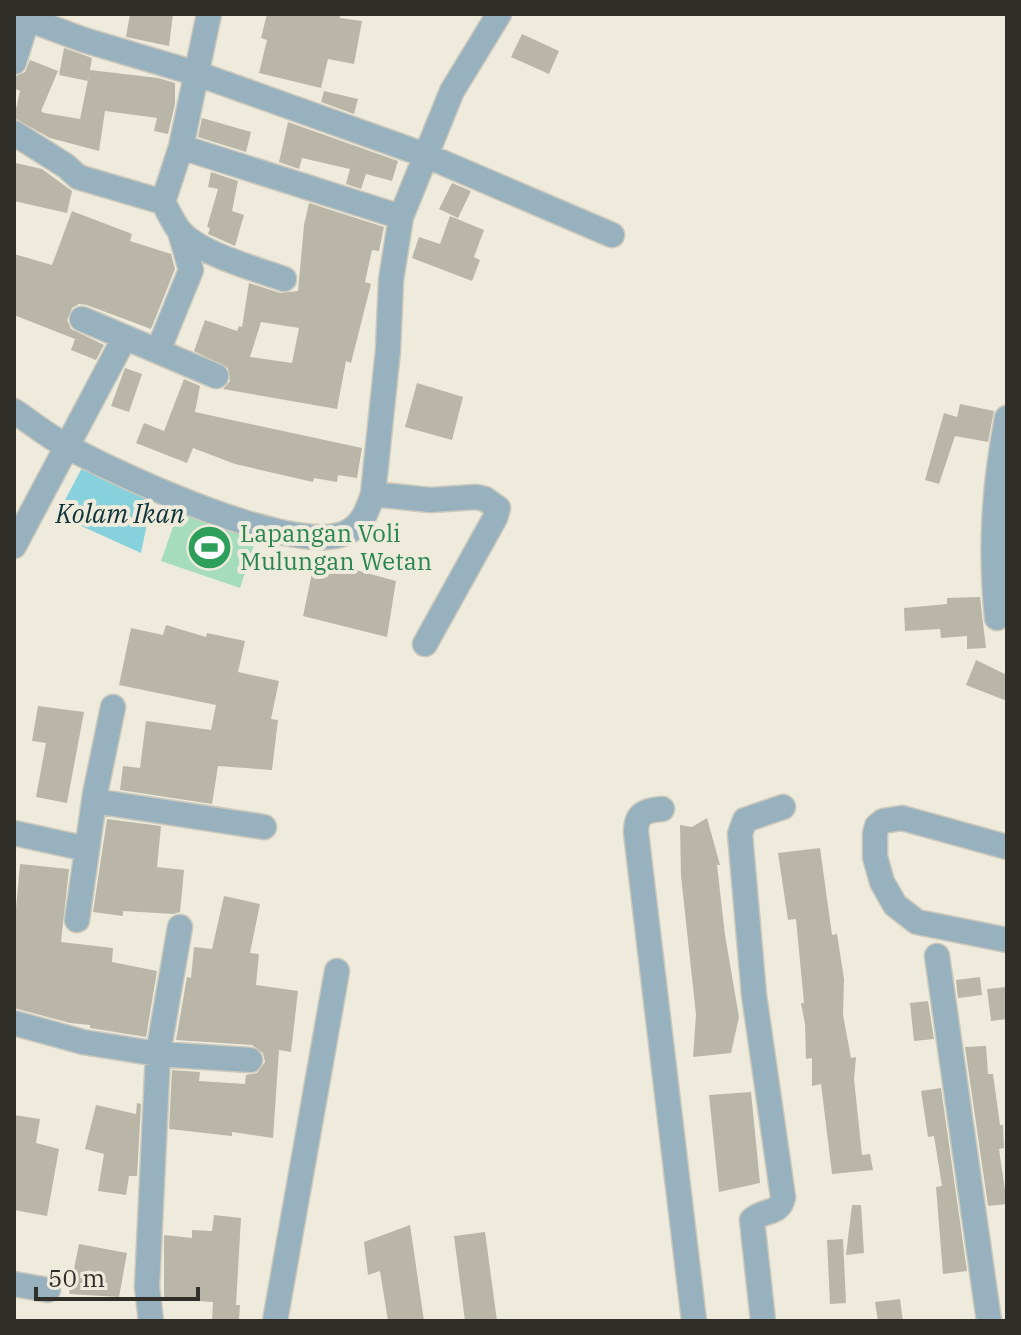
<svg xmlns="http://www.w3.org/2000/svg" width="1021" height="1335" font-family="'IBM Plex Serif',serif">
	<rect width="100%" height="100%" fill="#eeebdc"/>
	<path fill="#a5ddbc" d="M180,507L257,536L240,588L161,561Z"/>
	<path fill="#87d1dd" d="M82,468L152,499L141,553L57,515Z"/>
	<path fill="#b9b6a8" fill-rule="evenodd" d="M130,14H173L169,46L126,37Z
		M267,14H340V18L362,21L354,64L328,59L321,88L259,73L267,40L261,38Z
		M522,34L559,51L549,74L511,57Z
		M64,48L92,58L88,81L59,75Z
		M30,60L58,71L41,111L44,113L80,119L90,70L158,78L175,83V104L168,134L154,131L157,118L105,111L99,151L50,138L14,118L20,91L14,88V77L25,72Z
		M324,91L358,99L354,114L321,102Z
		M202,118L251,132L246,152L198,137Z
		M288,122L398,161L392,181L366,174L361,189L346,184L350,169L302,158L299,169L279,162Z
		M16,163L42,169L72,191L67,213L14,201Z
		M211,172L238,181L232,211L244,215L235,246L208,234L210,228L207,227L218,189L208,187Z
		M452,183L471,191L458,218L439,209Z
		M309,203L384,227L379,251L372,250L365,282L371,284L351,363L346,361L337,409L223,389L230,381L228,368L194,351L205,320L237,331L239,326L242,327L249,283L280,293L298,291L304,225ZM261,322L299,328L292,363L250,357Z
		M72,211L132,234L130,241L171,254L175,269L151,329L87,305L79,304L72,308L67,320L71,329L104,345L96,360L71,350L75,339L14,315V254L52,265Z
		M450,216L484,230L474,257L480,260L472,281L412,258L419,237L440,244Z
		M125,368L142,374L129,412L111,406Z
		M184,379L200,386L195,412L362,448L357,478L338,475L337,482L314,478L313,482L235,464L193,448L187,463L136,443L144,423L164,431Z
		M417,383L463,397L452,440L405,427Z
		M960,404L994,411L988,442L955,436L939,484L925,480L944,413L957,417Z
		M315,559L396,581L387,637L303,616Z
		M980,597L986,648L967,649V636L941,638L940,629L905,631L904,608L947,604V598Z
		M166,625L206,637L207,633L245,641L238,672L279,681L271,719L278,720L272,770L218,766L212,804L120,790L123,766L140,768L146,721L211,730L216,705L119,685L131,628L163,635Z
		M976,660L1007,675V701L966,685Z
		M38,706L84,712L67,803L36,797L46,743L32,741Z
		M707,818L720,865H717L725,935L739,1017L731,1053L693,1057L696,1015L681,876L680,825L692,827Z
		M107,819L161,826L157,867L184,870L180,912L173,914L123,911V916L93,912Z
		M820,848L832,935L837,934L844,979L843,1015L851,1058L856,1057L854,1079L862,1155L870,1154L873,1170L832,1174L821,1084L812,1086V1058L806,1059L805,1024L801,1003H804L796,919L788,920L778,853Z
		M20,864L69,869L61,942L113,948L112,962L157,971L146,1037L90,1028V1025L70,1023L14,1008V930Z
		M224,896L260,904L250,953L259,954L256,985L298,991L291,1052L279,1050L273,1138L232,1132V1136L169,1129L172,1070L200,1072L199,1081L245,1084L246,1075L257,1073L265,1062L263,1053L252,1045L176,1040L187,977L191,978L194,947L212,949Z
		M980,977L982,995L958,998L956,980Z
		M1007,987V1019L991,1021L987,989Z
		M928,1001L934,1039L914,1041L910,1003Z
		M986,1046L988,1074H993L1000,1125H1003L1004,1148L999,1149L1007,1204L988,1206L965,1047Z
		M941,1088L967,1271L943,1274L936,1187L942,1186L934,1136L928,1137L921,1091Z
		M751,1092L760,1183L719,1192L709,1095Z
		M137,1103L141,1104L137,1176H129L126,1195L98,1191L104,1154L85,1149L96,1105L136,1114Z
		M14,1115L40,1119L36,1143L59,1149L47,1216L14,1210Z
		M852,1205H861L864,1253L846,1255Z
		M214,1215L241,1218L236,1305H240L239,1321H212L213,1302L164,1299V1235L192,1238V1230L212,1231Z
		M410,1225L424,1321H388L380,1271L368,1275L364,1242Z
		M485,1232L497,1321H465L454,1236Z
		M843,1239L846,1303L830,1304L827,1240Z
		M79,1244L127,1253L119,1297L69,1294Z
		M900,1299L903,1321H878L875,1302Z"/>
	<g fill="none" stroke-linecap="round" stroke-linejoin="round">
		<defs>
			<path id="street" d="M14,14L84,40L198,74L425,155L612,235
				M14,62L29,14
				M14,133L66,166L78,177L163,202C168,211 173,222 179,230C197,253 256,269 284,279
				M181,147L401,217
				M163,202L181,147L209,14
				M82,319L216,376
				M158,351L191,270L180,232
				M14,411C32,423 50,438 70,448C123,477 284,551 340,535C361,529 367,512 373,494L388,350L391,280L401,217L452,91L499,14
				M373,494L430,500L476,497L485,499L498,508L495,518L425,644
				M14,546L125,337
				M997,618C990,547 994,488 1007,418
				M94,801L264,827
				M662,809C645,810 636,814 636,832L694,1321
				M14,833L87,849
				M1007,847L902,818L883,821L877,826L875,834V857L882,882L895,905L917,922L1007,940
				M77,920L95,794L113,707
				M937,956L989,1321
				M14,1023L83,1042L158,1054L250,1060
				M14,1284L48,1290
				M151,1321L147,1287L158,1054L180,927
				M275,1321L337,971
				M763,1321L752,1220C764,1209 780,1215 783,1197L754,995L740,834L745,820L783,807"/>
		</defs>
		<use href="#street" stroke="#ccc9bc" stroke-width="27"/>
		<use href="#street" stroke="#98b1be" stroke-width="24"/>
	</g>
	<defs>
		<symbol id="stadium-disc" viewBox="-11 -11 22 22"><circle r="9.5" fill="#2e9e5b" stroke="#eeebdc"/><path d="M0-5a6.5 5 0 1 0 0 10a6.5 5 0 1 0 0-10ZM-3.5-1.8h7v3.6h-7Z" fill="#fff"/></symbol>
	</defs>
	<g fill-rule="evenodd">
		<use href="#stadium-disc" x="184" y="522" width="51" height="51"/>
	</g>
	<g text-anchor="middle" stroke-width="8" stroke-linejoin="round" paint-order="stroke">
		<g font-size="24" fill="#27864d" stroke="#eeebdc" text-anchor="start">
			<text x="240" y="542">Lapangan Voli<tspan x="240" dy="28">Mulungan Wetan</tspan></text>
		</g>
		<g font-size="26" font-style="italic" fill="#0e3339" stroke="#eeebdc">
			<text x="120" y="523">Kolam Ikan</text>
		</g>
	</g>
	<rect width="1021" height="1335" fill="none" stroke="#2f2e28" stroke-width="32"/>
	<path d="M36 1287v12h162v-12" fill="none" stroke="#2f2e28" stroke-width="4"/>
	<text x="48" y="1287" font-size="24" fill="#2f2e28" stroke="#eeebdc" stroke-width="6" paint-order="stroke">50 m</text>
</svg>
